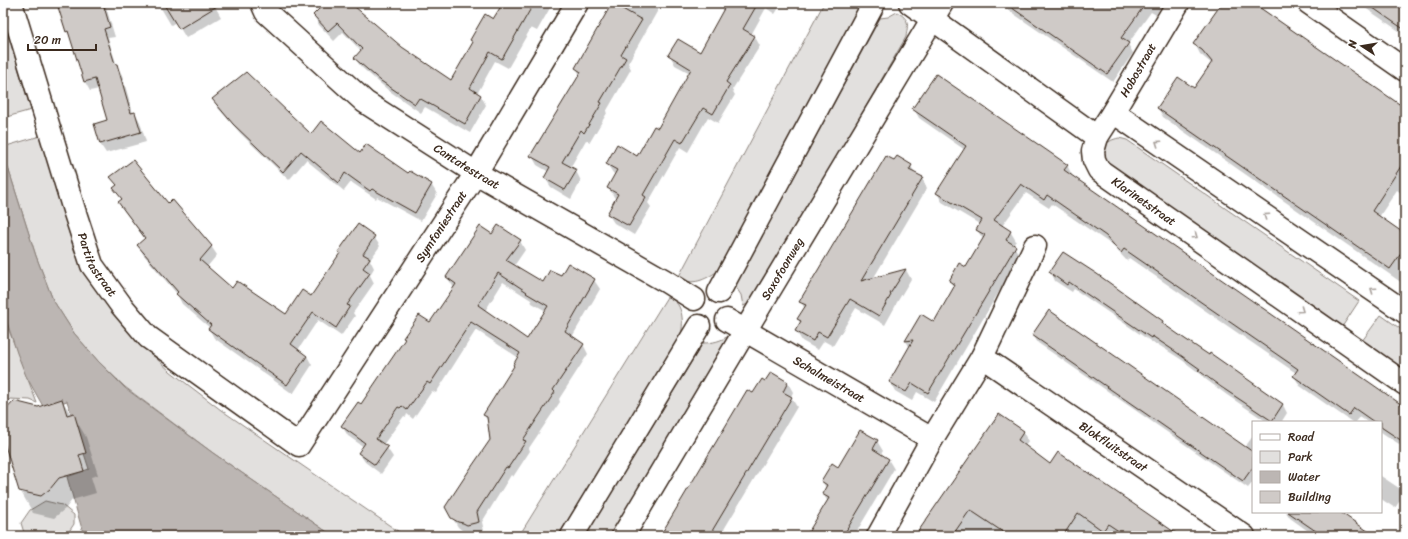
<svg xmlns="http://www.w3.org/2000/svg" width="1408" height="539" font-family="Sriracha,sans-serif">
	<rect width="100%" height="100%" fill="#fff"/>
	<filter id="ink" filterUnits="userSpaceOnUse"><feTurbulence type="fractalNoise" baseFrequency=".025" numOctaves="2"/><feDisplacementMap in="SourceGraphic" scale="8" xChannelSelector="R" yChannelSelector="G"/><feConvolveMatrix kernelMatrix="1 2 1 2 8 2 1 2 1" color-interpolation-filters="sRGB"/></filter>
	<g filter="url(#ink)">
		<path fill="#e2e0de" stroke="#8e857e" d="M824,3H859L858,15L718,271C704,280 694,286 678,278Z
			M897,12C910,20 908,23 906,37L753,302L743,306L741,295L735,286L880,18L888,17Z
			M3,18L31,110L3,118Z
			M40,136L60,200L74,250L86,275L126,327L148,351L170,371L221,410L405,536H333L213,453L125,387L98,361L74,333L53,300L36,256L3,152V147Z
			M1119,138L1127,140L1359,301L1342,327L1105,161C1103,148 1104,141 1119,138Z
			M667,297C683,301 684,321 681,335L558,536H519Z
			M3,315L37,403L30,400L10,399L3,406Z
			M1381,315L1405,332V371L1362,341Z
			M730,335L613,536H585L703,343C713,343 721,341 730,335Z
			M45,501L62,505L74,515V524L66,536H25L21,523L30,510Z"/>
		<path fill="#bcb6b3" stroke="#887e77" d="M3,152L36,256L53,300L74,333L98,361L125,388L213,453L333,536H84L67,477L89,469L67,401L44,408L26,376L17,353L3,310Z"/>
		<path fill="#0003" fill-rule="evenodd" d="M58,3H117L106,7L115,37L108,38L117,66L122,75L133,113H135L140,122L146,142L106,153L100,144L95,124L108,120L99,89L90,91L85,82L72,40L67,31Z
			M158,3H213L221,17L186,38L176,22L171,25Z
			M327,3H347L401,47L451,81L473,44L471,40L494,20L504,3H547L550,8L537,31L531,28L508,68L495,61L477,94L481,96L486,105L470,133L425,107L421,113L388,90L361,67L355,58L361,51L343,32L334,41L319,25L314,16Z
			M613,3H662L628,63L631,69L606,112L607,113L590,142L586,140L570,168L576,171L581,181L571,199L551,187L545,178L549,172L537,165L532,156L580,75L576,68Z
			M720,3H782L775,14L766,8L751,35L755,37L760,46L732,90L735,95L718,123L708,117L688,152L680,147L648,203L651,207L634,235L614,223L608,214L617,199L614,197L609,188L616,175L613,173L607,164L638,157L659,130L690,73L675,65L670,55L700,53L726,7Z
			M998,3H1163L1156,15L1151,12L1128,44L1133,53L1113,82Z
			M1223,3H1251L1405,109V196L1397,190L1379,217L1405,235V285L1163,117L1158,108L1194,90L1212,64L1200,54L1195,44Z
			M1358,3H1405V35Z
			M213,99L360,155L431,184L437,194L421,221L377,197L376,199L351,182L344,191L306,160L289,180L240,133L218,108Z
			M914,109L1067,165L1072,175L1071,177L1405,408V448L1381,432V422H1367L1360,417L1356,422H1352L1300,386L1294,376L1296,373L1129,258L1127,261L1112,245L1052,204L1049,208L1026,193L1002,226L1010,231L1016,241L1013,245L1020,256L934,402L917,392L912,401L895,391L890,382L910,348L906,341L921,316L934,323L954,289L950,281L967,268L983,239L977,230L981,225L942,202L937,193L965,150L919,118Z
			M894,162L911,166L916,175L922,178L927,188L873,279L906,270L911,279L896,304V305L885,325L856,308L833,346L824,341L818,350L802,341L796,331L801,324L798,319L805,309L801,302Z
			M112,177L168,204L211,246L217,255L207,267L232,289L286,316L311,297L341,254L340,252L374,237L380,246L370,260L374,268L370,275L374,283L353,313L355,316L341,336L318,320L298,350L307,356L312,365L293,394L214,338L209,329L210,328L182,304L177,294L143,254L138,245L145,239L124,211L119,202L122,200L115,188L117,186Z
			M492,235L520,241L525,250L514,266L544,283L561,276L594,280L600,289L572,337L583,344L588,354L559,399L560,402L529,448L530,451L513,477L511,475L482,522L484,531L473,534L469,532H464L458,527L446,507L491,440L489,423L484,415L515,367L519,358L476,330L436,393L432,391L413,419L407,414L406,417L404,416L383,445L387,448L393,457L381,474L365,462L359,453L364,447L348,436L342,426L430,324L454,288L447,277ZM503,282L531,300L532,303L546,311L527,340L485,311Z
			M1051,272L1163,321L1165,326L1209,356L1211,355L1283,405L1287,413L1282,421L1284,422H1263L1264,420L1227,395L1204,378L1202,375L1182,360L1157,344L1156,345L1074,289L1072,292L1055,281ZM1201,371L1226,389L1224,390L1201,373Z
			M1033,335L1245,447L1253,436V482L1248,488L1038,343Z
			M771,373L788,383L793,392L791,397L797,407L720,536H662L753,395L765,383Z
			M62,400L71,415H73L86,437L98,475L91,477L96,493L72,500L66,508L54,518L33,513L20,490L3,435V414L38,408Z
			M1023,432L1028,441L1025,446L1051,465L1176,536H920Z
			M877,441L883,451L880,455L888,459L894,469L854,536H808L828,502L823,494L826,488L822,481Z
			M1381,476L1399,488L1403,496L1395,508L1381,499Z
			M1405,498V516L1400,507Z
			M1286,512H1339L1373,536H1315L1290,518Z
			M801,532L807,536H798Z"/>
		<path fill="#cfcac7" stroke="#3b2a1e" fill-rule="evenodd" d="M70,3H103L110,27L104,29L115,64H117L131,113L135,112L141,132L100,144L94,124L107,120L95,79L84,82L68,31L66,32L58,7Z
			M163,3H222L179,29Z
			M317,3H357L354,6L402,47L451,80L473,42L470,40L485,14L493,19L503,3H534L502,59L490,52L470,88L481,95L465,124L419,98L415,104L381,81L354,58L362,49L337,23L328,31L313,15L321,7Z
			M612,3L642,20L621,55L626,58L600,102L602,103L584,133L581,130L562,162L577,170L565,190L544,178L550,167L530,156L581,72L575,68Z
			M727,3H758L743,29L755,36L726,82L730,85L713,114L703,108L682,143L675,139L643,195L646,197L629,226L607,214L618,194L607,188L617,170L606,164L617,144L637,156L654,126L658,128L691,69L668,55L678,39L700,52Z
			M1005,3H1146L1121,38L1129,43L1107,74Z
			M1222,3H1253L1405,108V160L1372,211L1405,234V248L1390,269L1157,108L1178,77L1194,88L1212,62L1202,50L1193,44Z
			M1366,3H1405V30L1389,19Z
			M246,72L311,134L321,121L360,153L366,144L408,173L410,171L432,184L415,213L372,189L370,191L345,173L339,183L301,151L283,172L233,124L212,99Z
			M936,74L1068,165L1064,170L1405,407V443L1381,427V422H1374L1354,408L1349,415L1293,376L1298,369L1124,249L1121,253L1106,236L1047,195L1044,200L1021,184L994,220L1011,231L1006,240L1016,246L928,393L912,383L906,392L889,382L913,340L905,341L921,314L934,322L955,285L949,281L959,263L966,267L985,235L976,230L982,220L936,193L966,146L912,109Z
			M886,156L894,160L897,156L912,165L909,170L923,177L861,281L906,269L890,294L891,295L879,316L850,299L827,337L818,332L813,341L795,331L801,321L797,319L806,305L799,302Z
			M133,160L168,203L172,199L212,246L200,260L232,288L237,281L286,314L302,290L311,296L340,253L338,252L358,224L375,236L363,254L370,258L363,268L370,273L347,305L350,306L336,328L313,312L291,344L307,356L287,385L208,329L211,325L176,294L178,292L137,245L145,238L118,202L122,199L113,188L117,185L110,177Z
			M498,225L521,240L506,260L543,282L550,270L561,275L568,263L595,279L565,331L584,344L553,390L555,392L523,440L526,441L508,468L506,467L477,512L479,522L467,525L463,523L458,522L451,518L445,507L468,472L490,440L487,417L483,415L514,366L513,365L520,353L471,322L430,384L427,382L407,410L402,406L400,408L398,407L376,439L388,447L375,465L358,453L365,443L341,426L358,402L361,404L405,339L403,338L419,315L430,322L456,284L446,277L480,226L492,234ZM498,273L527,292L526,293L548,306L527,339L478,305Z
			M1063,252L1097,274L1163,321L1162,323L1185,339L1209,355L1210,353L1283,404L1272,421L1221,387L1198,370L1200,369L1176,352L1152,336L1151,338L1069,282L1067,285L1049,272Z
			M1049,310L1253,452V467L1243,481L1032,335Z
			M771,372L788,382L783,392L792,397L709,536H660L747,390L753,393L762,379L765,381Z
			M62,399L67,415L74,413L86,453L79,455L84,471L59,478L50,489L41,496L19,491L3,439V413L14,401L38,407Z
			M999,414L1024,431L1018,440L1050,464L1058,452L1180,536H1126L1108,524L1103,531L1078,513L1063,536H1009L970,510L952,536H915Z
			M860,430L878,440L873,449L889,459L843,536H806L829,498L822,494L827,485L821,481L832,463L838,467Z
			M1288,512H1340L1375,536H1323Z"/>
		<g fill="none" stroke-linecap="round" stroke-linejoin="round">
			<defs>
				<g id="minor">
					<path id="s1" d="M11,3L74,210L92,265L121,305L148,337L299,445L476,173L577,3"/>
					<path id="s2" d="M262,3L266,12L365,102L476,173L667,282L694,299"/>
					<path d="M910,3L1097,137"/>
					<path id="s3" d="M1178,3L1113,112L1097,137L1093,151L1094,160L1099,170L1405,384"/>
					<path d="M1309,3L1405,70"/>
					<path d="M1113,112L1405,312"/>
					<path d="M719,292L874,3"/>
					<path id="s4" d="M727,320L932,439"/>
					<path id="s5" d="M982,357L1244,536"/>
					<path d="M572,536L699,326"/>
					<path id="s6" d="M623,536L745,331L942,3"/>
					<path d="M878,536L932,439L982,357L1035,246"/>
				</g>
			</defs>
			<use href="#minor" stroke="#3b2a1e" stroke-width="25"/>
			<use href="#minor" stroke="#fff" stroke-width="22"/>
		</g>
		<defs><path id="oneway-chevron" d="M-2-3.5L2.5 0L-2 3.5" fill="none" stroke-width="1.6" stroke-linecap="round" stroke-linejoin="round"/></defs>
		<g stroke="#a79f9a">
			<use href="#oneway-chevron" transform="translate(1158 143) rotate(-146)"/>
			<use href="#oneway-chevron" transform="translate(1266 216) rotate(-146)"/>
			<use href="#oneway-chevron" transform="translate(1195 236) rotate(35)"/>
			<use href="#oneway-chevron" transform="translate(1373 290) rotate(-145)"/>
			<use href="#oneway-chevron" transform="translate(1301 310) rotate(35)"/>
		</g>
	</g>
	<g text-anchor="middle" stroke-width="3" stroke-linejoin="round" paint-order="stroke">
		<g font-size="12" fill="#3b2a1e" stroke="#fff">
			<text transform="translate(1138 70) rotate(-60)" y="4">Hobostraat</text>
			<text dy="4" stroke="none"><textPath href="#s2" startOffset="264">Cantatestraat</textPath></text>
			<text dy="4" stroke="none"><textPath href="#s3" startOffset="246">Klarinetstraat</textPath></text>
			<text dy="4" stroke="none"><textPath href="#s1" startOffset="812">Symfoniestraat</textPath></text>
			<text dy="4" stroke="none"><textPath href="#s1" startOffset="276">Partitastraat</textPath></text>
			<text dy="4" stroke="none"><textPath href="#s6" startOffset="311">Saxofoonweg</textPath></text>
			<text dy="4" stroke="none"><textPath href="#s4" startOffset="118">Schalmeistraat</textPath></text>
			<text dy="4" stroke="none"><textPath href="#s5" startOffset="159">Blokfluitstraat</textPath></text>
		</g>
	</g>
	<rect width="1408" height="539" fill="none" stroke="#fff" stroke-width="16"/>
	<rect x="8" y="8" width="1392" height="523" fill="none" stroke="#3b2a1e" stroke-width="1.5" filter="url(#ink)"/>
	<rect x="1252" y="421" width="130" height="92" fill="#ffffff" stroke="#b1aaa5"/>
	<rect x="1260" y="434" width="20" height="6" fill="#ffffff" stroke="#b1aaa5"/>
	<text x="1288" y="441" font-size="12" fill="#3b2a1e">Road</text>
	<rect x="1260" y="451" width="20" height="12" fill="#e2e0de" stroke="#b1aaa5"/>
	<text x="1288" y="461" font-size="12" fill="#3b2a1e">Park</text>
	<rect x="1260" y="471" width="20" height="12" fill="#bcb6b3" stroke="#b1aaa5"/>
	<text x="1288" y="481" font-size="12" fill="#3b2a1e">Water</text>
	<rect x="1260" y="491" width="20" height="12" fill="#cfcac7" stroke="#b1aaa5"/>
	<text x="1288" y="501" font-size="12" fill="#3b2a1e">Building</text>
	<g transform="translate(1362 46) rotate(282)" stroke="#ffffff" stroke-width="3" paint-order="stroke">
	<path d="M0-3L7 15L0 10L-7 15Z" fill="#3b2a1e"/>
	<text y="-6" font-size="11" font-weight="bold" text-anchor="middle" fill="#3b2a1e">N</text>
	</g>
	<path d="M28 44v6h68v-6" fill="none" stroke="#3b2a1e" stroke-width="2"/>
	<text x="34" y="44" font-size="12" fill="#3b2a1e" stroke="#ffffff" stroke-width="3" paint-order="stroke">20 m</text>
</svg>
